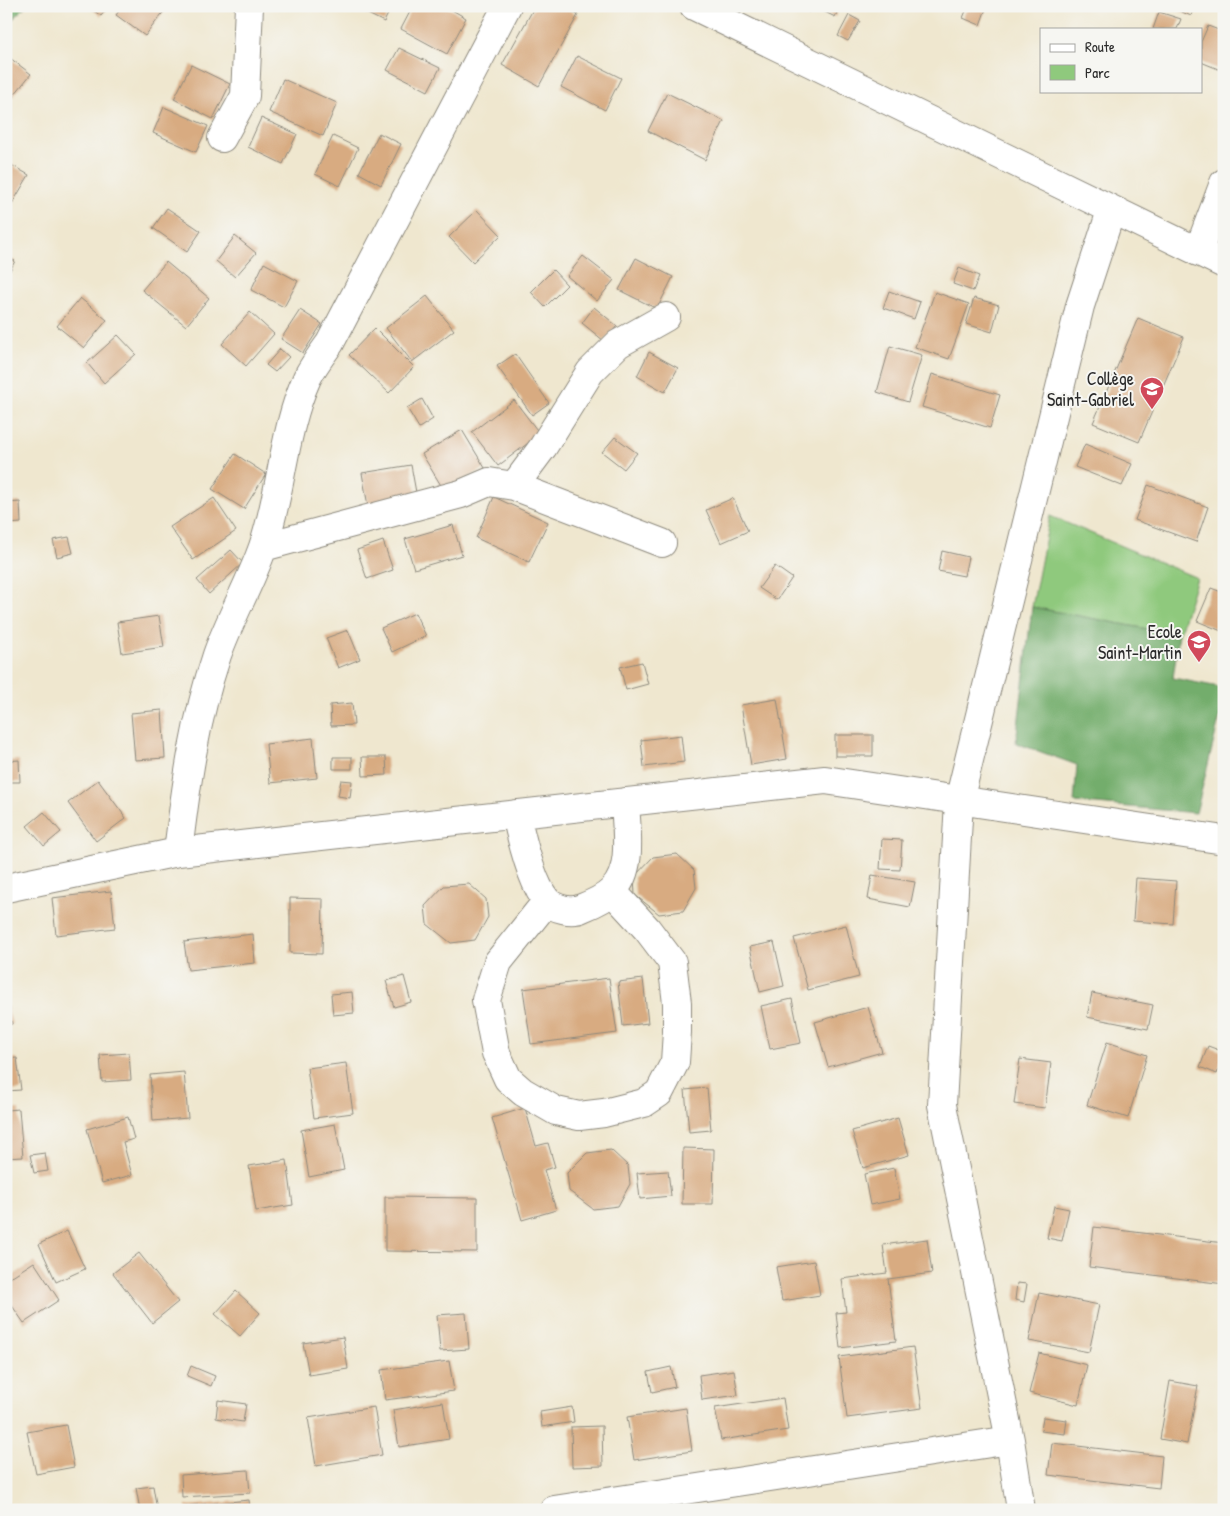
<svg xmlns="http://www.w3.org/2000/svg" width="1230" height="1516" font-family="'Patrick Hand',sans-serif">
	<rect width="100%" height="100%" fill="#f6f6f2"/>
	<filter id="ink" filterUnits="userSpaceOnUse"><feTurbulence type="fractalNoise" baseFrequency=".02" numOctaves="2"/><feDisplacementMap in="SourceGraphic" scale="10" xChannelSelector="R" yChannelSelector="G"/><feConvolveMatrix kernelMatrix="1 2 1 2 8 2 1 2 1" color-interpolation-filters="sRGB"/></filter>
	<filter id="wash" filterUnits="userSpaceOnUse"><feTurbulence type="fractalNoise" baseFrequency=".0096" numOctaves="4" result="noise"/><feDisplacementMap in="SourceGraphic" scale="20" xChannelSelector="R" yChannelSelector="G"/><feGaussianBlur stdDeviation="1.12" result="paint"/><feColorMatrix in="noise" values="0 0 0 0 0 0 0 0 0 0 0 0 0 0 0 0 0 1.4 0 .05"/><feComposite in="paint" operator="in"/></filter>
	<g filter="url(#wash)">
		<rect width="100%" height="100%" fill="#efe7cf"/>
		<path fill="#8fc97d" stroke="#5d7a54" d="M1050,516L1197,578L1179,635L1032,607Z"/>
		<path fill="#73ad6c" stroke="#4f6c4c" d="M6,6H26L6,26Z
			M1032,607L1179,635L1173,678L1224,688V700L1196,813L1074,802L1077,765L1016,743Z"/>
		<g id="blocks">
			<path fill="#d8ab81" d="M88,6H109L101,16Z
				M123,6H168L145,36L116,15Z
				M352,6H392L384,22Z
				M413,6H445L466,18L447,54L401,29Z
				M535,6H561L578,15L539,86L502,65Z
				M794,6H812L809,12Z
				M821,6H840L835,17L819,9Z
				M968,6H987L980,25L963,18Z
				M1169,6H1195L1191,16Z
				M1159,12L1181,19L1177,29H1153Z
				M849,15L860,21L848,41L838,36Z
				M1208,26L1224,32L1223,71L1201,62V42Z
				M399,48L440,68L428,91L387,70Z
				M6,55L31,74L10,100L6,98Z
				M577,56L621,78L605,110L561,87Z
				M191,65L230,84L213,119L174,99Z
				M283,79L337,103L323,136L269,112Z
				M667,93L724,121L705,160L648,131Z
				M164,107L208,126L196,152L153,133Z
				M261,118L297,134L283,164L248,147Z
				M379,133L401,144L381,185L359,173Z
				M333,136L358,148L340,186L315,174Z
				M6,162L29,175L9,209L6,207Z
				M167,208L201,231L187,252L153,228Z
				M477,210L501,235L473,262L449,237Z
				M235,236L256,253L235,277L216,261Z
				M583,256L614,280L597,301L567,276Z
				M6,257L15,261L6,278Z
				M636,258L673,277L657,309L619,290Z
				M166,262L209,298L186,326L142,290Z
				M264,263L298,281L284,307L251,290Z
				M959,268L979,276L973,291L953,284Z
				M553,270L567,285L545,307L531,292Z
				M889,291L920,302L914,319L883,308Z
				M935,292L969,304L949,359L915,347Z
				M427,296L454,330L412,362L386,328Z
				M80,298L107,320L84,348L57,326Z
				M974,298L999,305L992,332L966,324Z
				M594,307L617,326L604,341L582,323Z
				M300,310L322,324L303,353L281,339Z
				M250,312L274,334L246,366L222,344Z
				M1138,318L1184,337L1139,442L1093,423Z
				M375,328L414,367L389,393L349,355Z
				M118,335L136,354L104,383L87,363Z
				M890,346L922,355L908,402L877,392Z
				M280,349L289,357L275,372L266,365Z
				M649,352L678,368L665,392L637,376Z
				M515,354L549,403L532,415L497,366Z
				M932,374L1000,395L990,428L922,407Z
				M422,399L433,419L419,428L407,408Z
				M514,400L540,434L498,466L472,432Z
				M462,430L485,468L445,492L422,454Z
				M615,437L637,453L624,469L602,452Z
				M1085,444L1132,464L1122,486L1075,467Z
				M235,454L266,474L244,509L212,489Z
				M411,465L417,498L368,506L362,473Z
				M1148,485L1208,507L1196,542L1135,520Z
				M494,497L548,522L529,562L476,538Z
				M214,498L236,531L193,560L170,527Z
				M733,498L748,531L721,543L706,510Z
				M20,502L21,523L8,524L7,503Z
				M453,525L462,555L414,569L405,539Z
				M69,537L73,553L57,557L53,540Z
				M383,541L393,570L367,579L357,550Z
				M231,550L243,563L209,594L197,580Z
				M942,551L968,557L964,576L938,571Z
				M775,566L792,578L777,600L759,588Z
				M1211,588L1224,593V632L1197,621Z
				M415,613L426,636L392,652L381,628Z
				M159,616L164,647L122,653L117,622Z
				M348,630L360,659L338,668L326,638Z
				M642,662L648,684L626,690L620,667Z
				M777,699L787,759L751,765L741,705Z
				M352,703L354,725L331,726L330,705Z
				M162,710L165,758L135,760L131,713Z
				M681,735L684,762L644,767L641,740Z
				M835,735H873V756H835Z
				M313,738L317,778L270,783L266,744Z
				M333,757H352V769H333Z
				M362,757H386L387,775L363,776Z
				M19,760L20,782H6V761Z
				M98,780L126,818L96,841L68,803Z
				M341,780L352,781L350,798L338,796Z
				M44,812L61,832L44,846L27,826Z
				M882,839L902,840L900,870L880,869Z
				M677,854L694,870L696,888L683,911L659,914L635,895L634,877L653,857Z
				M872,875L915,882L910,907L868,899Z
				M1136,878L1176,881L1173,924L1133,921Z
				M469,884L486,899L488,917L475,940L451,943L427,924L425,906L444,886Z
				M111,891L115,928L56,935L52,898Z
				M290,898L323,899L322,954L290,953Z
				M846,925L859,977L808,990L794,938Z
				M253,934L255,963L188,970L184,942Z
				M774,942L784,986L760,992L750,947Z
				M404,976L411,1002L394,1007L386,981Z
				M609,978L617,1033L531,1044L523,989Z
				M643,979L648,1023L623,1026L618,982Z
				M352,992L354,1013L333,1015L331,994Z
				M1092,993L1153,1005L1148,1029L1087,1017Z
				M792,999L801,1043L770,1049L761,1006Z
				M6,1002L12,1024L6,1026Z
				M868,1007L882,1052L828,1067L815,1022Z
				M1107,1042L1147,1055L1128,1118L1087,1105Z
				M1208,1046L1224,1052L1217,1074L1200,1067Z
				M129,1053L131,1080L102,1082L100,1055Z
				M17,1058L21,1090L6,1091V1059Z
				M1020,1059L1051,1063L1045,1108L1014,1104Z
				M346,1063L353,1113L314,1118L307,1068Z
				M184,1072L188,1118L153,1121L150,1075Z
				M707,1088L711,1130L689,1132L685,1090Z
				M525,1108L536,1146L548,1143L555,1167L544,1170L556,1210L522,1220L492,1118Z
				M19,1109L23,1157L6,1158V1110Z
				M128,1117L134,1139L123,1142L132,1175L102,1183L87,1129Z
				M898,1118L909,1155L863,1168L852,1131Z
				M335,1124L344,1170L309,1177L301,1130Z
				M683,1148L714,1149L713,1204H682Z
				M611,1150L628,1166L630,1184L618,1206L593,1209L569,1191L567,1173L587,1153Z
				M45,1153L48,1171L34,1173L30,1155Z
				M287,1160L293,1205L256,1211L249,1166Z
				M894,1168L900,1199L870,1205L864,1174Z
				M668,1171L671,1196L640,1199L637,1173Z
				M385,1197L477,1198V1252L385,1251Z
				M1054,1206L1069,1209L1062,1241L1047,1238Z
				M1094,1227L1224,1243V1284L1089,1267Z
				M67,1231L85,1269L56,1282L39,1244Z
				M927,1239L932,1273L888,1279L896,1341L840,1348L836,1313L846,1312L842,1279L887,1273L883,1245Z
				M139,1253L178,1302L152,1323L113,1273Z
				M814,1261L820,1295L782,1301L776,1267Z
				M34,1262L59,1300L24,1323L6,1297V1280Z
				M1017,1283L1027,1284L1024,1302L1015,1300Z
				M236,1291L260,1313L240,1336L215,1314Z
				M1039,1293L1099,1305L1089,1352L1029,1341Z
				M466,1313L469,1349L440,1351L437,1315Z
				M343,1337L348,1369L309,1375L303,1343Z
				M913,1347L922,1408L847,1418L839,1357Z
				M1039,1353L1087,1365L1078,1405L1029,1393Z
				M449,1361L454,1391L385,1400L381,1370Z
				M191,1366L215,1376L211,1386L187,1376Z
				M671,1367L675,1387L652,1392L648,1372Z
				M734,1370L738,1395L702,1400L699,1375Z
				M1170,1381L1198,1386L1187,1444L1160,1439Z
				M783,1398L788,1430L721,1440L715,1408Z
				M218,1400L246,1404L243,1422L216,1418Z
				M443,1402L449,1439L399,1447L393,1410Z
				M374,1407L382,1455L316,1466L308,1418Z
				M572,1407L574,1422L542,1427L540,1412Z
				M686,1408L692,1451L634,1460L627,1417Z
				M1043,1417L1067,1420L1065,1434L1041,1431Z
				M66,1425L74,1467L36,1474L27,1432Z
				M602,1426L603,1466L572,1467L571,1427Z
				M1052,1443L1162,1456L1159,1488L1048,1475Z
				M248,1470L250,1493L182,1497L181,1475Z
				M153,1486L157,1510H140L136,1488Z
				M6,1497H7L10,1510H6Z
				M249,1500L250,1510H186V1506Z"/>
		</g>
	</g>
	<g filter="url(#ink)">
		<use href="#blocks" fill-opacity="0" stroke="#8d897d" stroke-width="1"/>
		<g fill="none" stroke-linecap="round" stroke-linejoin="round">
			<defs>
				<path id="minor" d="M694,6L1224,264
					M222,138L245,96L249,6
					M1198,252L1224,183
					M514,486L543,447L590,372L618,344L666,317
					M263,547L461,494L489,482L514,486L662,543
					M516,814C521,837 532,884 547,901C555,909 572,913 582,908C592,904 604,899 612,891C634,870 626,829 625,802
					M178,852C186,785 195,720 217,655C230,618 250,584 263,547C282,492 283,431 307,378C313,366 322,354 330,343L507,6
					M6,888L178,852L825,780L1224,840
					M547,901L498,962L486,1000L496,1053L508,1079L523,1092L556,1111L579,1116L604,1113L644,1103L659,1093L675,1062L677,1032V1003L672,962L647,929L612,891
					M554,1510L1010,1440
					M1021,1510L1010,1440L942,1105L959,801L1080,306L1111,211"/>
			</defs>
			<use href="#minor" stroke="#8d897d" stroke-width="30"/>
			<use href="#minor" stroke="#fff" stroke-width="28"/>
		</g>
	</g>
	<defs>
		<symbol id="school-pin" viewBox="-11 -11 22 30"><path d="M0 17L-7.5 6A9.5 9.5 0 1 1 7.5 6Z" fill="#d1495b" stroke="#f6f6f2"/><path d="M0-5L7-2L0 1L-7-2ZM-4 1L0 2.5L4 1V4Q0 6-4 4Z" fill="#fff"/></symbol>
	</defs>
	<g fill-rule="evenodd">
		<use href="#school-pin" x="1138" y="375" width="28" height="38"/>
		<use href="#school-pin" x="1185" y="628" width="28" height="38"/>
	</g>
	<g text-anchor="middle" stroke-width="4" stroke-linejoin="round" paint-order="stroke">
		<g font-size="18" fill="#2b2b2b" stroke="#f6f6f2" text-anchor="end">
			<text x="1134" y="385">Collège<tspan x="1134" dy="21">Saint-Gabriel</tspan></text>
			<text x="1182" y="638">Ecole<tspan x="1182" dy="21">Saint-Martin</tspan></text>
		</g>
	</g>
	<rect width="1230" height="1516" fill="none" stroke="#f6f6f2" stroke-width="25"/>
	<rect x="1040" y="28" width="162" height="65" fill="#f6f6f2" stroke="#a5a5a2"/>
	<rect x="1050" y="44" width="25" height="8" fill="#ffffff" stroke="#a5a5a2"/>
	<text x="1085" y="52" font-size="15" fill="#2b2b2b">Route</text>
	<rect x="1050" y="65" width="25" height="15" fill="#8fc97d" stroke="#a5a5a2"/>
	<text x="1085" y="78" font-size="15" fill="#2b2b2b">Parc</text>
</svg>
